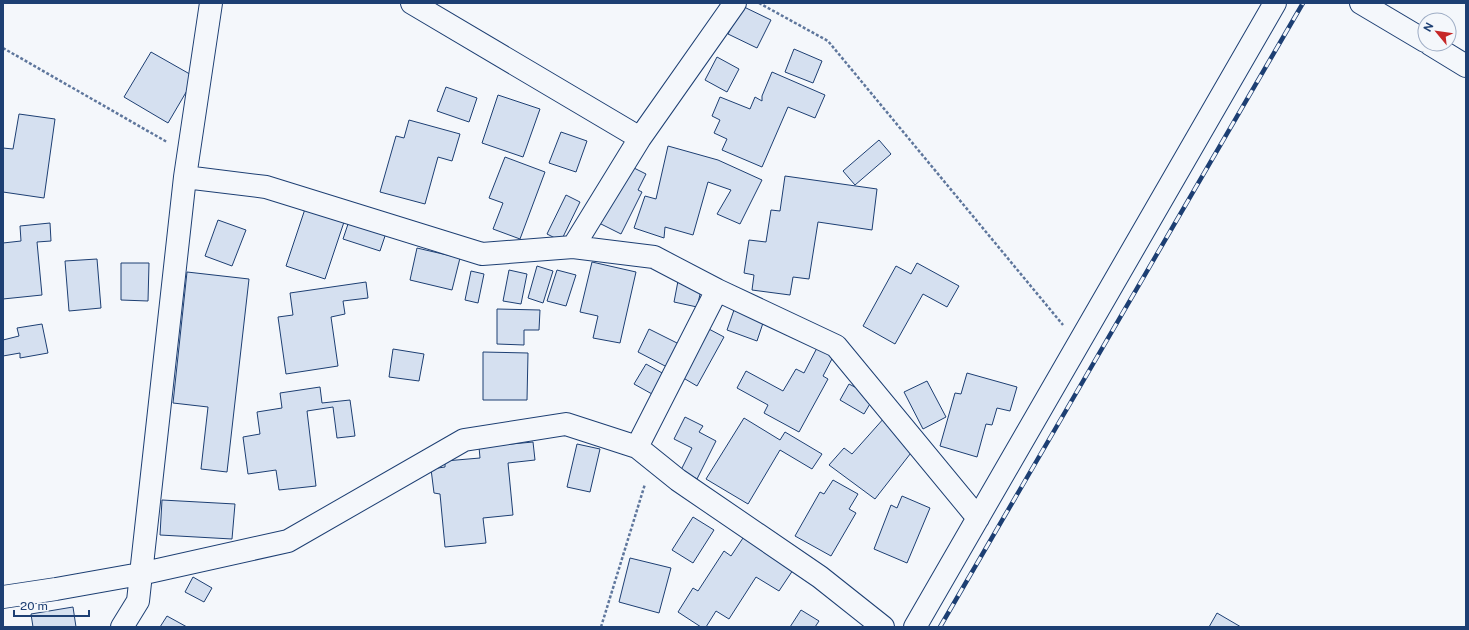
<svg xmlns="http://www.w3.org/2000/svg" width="1469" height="630" font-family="'Public Sans',sans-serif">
	<rect width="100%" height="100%" fill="#f4f7fb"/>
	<path fill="#d5e0f0" stroke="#1d3f73" d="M742,6L771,20L757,48L728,34Z
		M794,49L822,61L813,83L785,72Z
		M151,52L195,77L168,123L124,97Z
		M717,57L739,69L727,92L705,80Z
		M772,72L825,95L815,118L788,107L762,167L722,150L727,139L714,133L720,120L712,116L720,97L750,109L755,97L762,101V96Z
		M446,87L477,98L469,122L437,111Z
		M498,95L540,109L523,157L482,143Z
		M19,114L55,119L44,198L3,192V148L13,149Z
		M409,120L460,134L452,161L438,157L425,204L380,192L396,136L404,138Z
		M561,132L587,141L576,172L549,163Z
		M879,140L891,154L855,185L843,171Z
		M668,146L718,160L762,180L740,224L717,214L731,190L708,182L693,235L665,227L664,238L634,228L645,196L656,199Z
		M505,157L545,172L520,239L493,229L503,203L489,198Z
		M630,166L646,174L638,190L642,192L621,234L599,223Z
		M785,176L877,189L872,230L818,222L809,279L793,277L790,295L752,290L754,275L744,273L749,240L766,242L771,210L780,211Z
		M566,195L580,202L561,241L547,234Z
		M305,209L344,222L325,279L286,266Z
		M218,220L246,230L232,266L205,256Z
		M349,221L386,233L380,251L343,239Z
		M50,223L51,241L37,242L42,295L3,299V243L21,241L20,226Z
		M417,248L460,258L452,290L410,280Z
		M97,259L101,308L69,311L65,261Z
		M592,262L636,272L620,343L593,338L598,316L580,312Z
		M121,263H149L148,301L121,300Z
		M917,263L959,286L947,307L923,294L895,344L863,326L896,266L911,274Z
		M537,266L553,271L543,303L528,298Z
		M509,270L527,274L521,304L503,301Z
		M557,270L576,275L566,306L547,301Z
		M471,271L484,274L478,303L465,300Z
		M187,272L249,279L227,472L201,469L208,407L173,403Z
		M678,281L702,286L697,307L674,302Z
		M366,282L368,298L343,301L345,314L331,317L338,366L286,374L278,317L293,315L290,293Z
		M497,309L540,310L539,330H524V345L497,344Z
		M734,310L764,320L757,341L727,330Z
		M42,324L48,353L20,358V353L3,356V340L19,336L17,328Z
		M707,328L724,337L697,386L680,376Z
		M649,329L679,344L667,367L638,352Z
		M818,346L834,355L823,376L828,379L799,432L764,413L768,405L737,388L746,371L783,391L796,369L804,373Z
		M393,349L424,354L419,381L389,377Z
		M483,352L528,353L527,400H483Z
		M646,364L664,374L652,394L634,384Z
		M967,373L1017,387L1010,411L997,408L992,425L986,424L977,457L940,446L955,393L961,394Z
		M927,381L946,417L923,429L904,392Z
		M849,384L874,397L864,414L840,400Z
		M320,387L322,403L350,400L355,436L337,438L333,407L307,411L316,486L279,490L276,470L248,474L243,437L260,434L257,412L282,408L280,393Z
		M685,417L703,426L699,432L716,441L697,479L681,470L692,448L674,439Z
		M885,417L914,449L875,499L829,465L844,448L852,454Z
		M744,418L780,440L785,432L822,454L812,469L780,450L748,504L706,479Z
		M533,442L535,460L508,463L513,515L483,518L486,543L445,547L440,494L434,493L431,469L445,467V461L480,458L479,447Z
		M577,444L600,449L590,492L567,487Z
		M833,480L858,494L849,509L856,513L831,556L795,536L820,492L824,494Z
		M902,496L930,508L907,563L874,549L891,505L897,508Z
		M162,500L235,504L232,539L160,535Z
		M693,517L714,530L693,563L672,550Z
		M745,535L795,567L779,591L756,577L729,619L716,611L706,627H701L678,612L693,588L698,591L724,551L731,556Z
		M630,558L671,568L659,613L619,602Z
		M193,577L212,588L204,602L185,592Z
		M73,607L76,627H33L31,614Z
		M801,610L819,621L815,627H790Z
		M1217,613L1241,627H1209Z
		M167,616L187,627H160Z"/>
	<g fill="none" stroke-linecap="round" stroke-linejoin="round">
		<defs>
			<path id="street" d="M412,3L640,138
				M1361,3L1425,41
				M1430,44L1466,66
				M185,177L266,187L482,254L573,247L654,257L717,290L836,346L978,518
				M573,247L640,138L735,3
				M637,447L717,290
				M3,597L56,589L140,574L288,541L464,440L566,424L637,447L678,480L820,577L883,627
				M122,627L138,601L185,177L211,3
				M915,627L1275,3"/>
		</defs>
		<use href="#street" stroke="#1d3f73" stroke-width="24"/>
		<path stroke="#5e769c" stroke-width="2.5" stroke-dasharray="3 2" stroke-linecap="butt" d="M759,3L828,41L1063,325
			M3,48L167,142
			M601,627L645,484"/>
		<use href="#street" stroke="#f4f7fb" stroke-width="22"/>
		<defs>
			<path id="rail" d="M940,627L1303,3"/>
		</defs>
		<use href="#rail" stroke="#1d3f73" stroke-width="4.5"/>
		<use href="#rail" stroke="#f4f7fb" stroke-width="3" stroke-dasharray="9" stroke-linecap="butt"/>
	</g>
	<rect width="1469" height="630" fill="none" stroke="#1d3f73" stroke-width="8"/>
	<g transform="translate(1437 32) rotate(299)"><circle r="19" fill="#f4f7fb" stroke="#9eadc5"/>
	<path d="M0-3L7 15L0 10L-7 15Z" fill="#c62828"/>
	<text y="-6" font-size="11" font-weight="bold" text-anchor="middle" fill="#1d3f73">N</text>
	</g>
	<path d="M14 610v6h75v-6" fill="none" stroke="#1d3f73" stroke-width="2"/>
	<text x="20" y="610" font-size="12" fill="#1d3f73" stroke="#f4f7fb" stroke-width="3" paint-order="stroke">20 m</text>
</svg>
